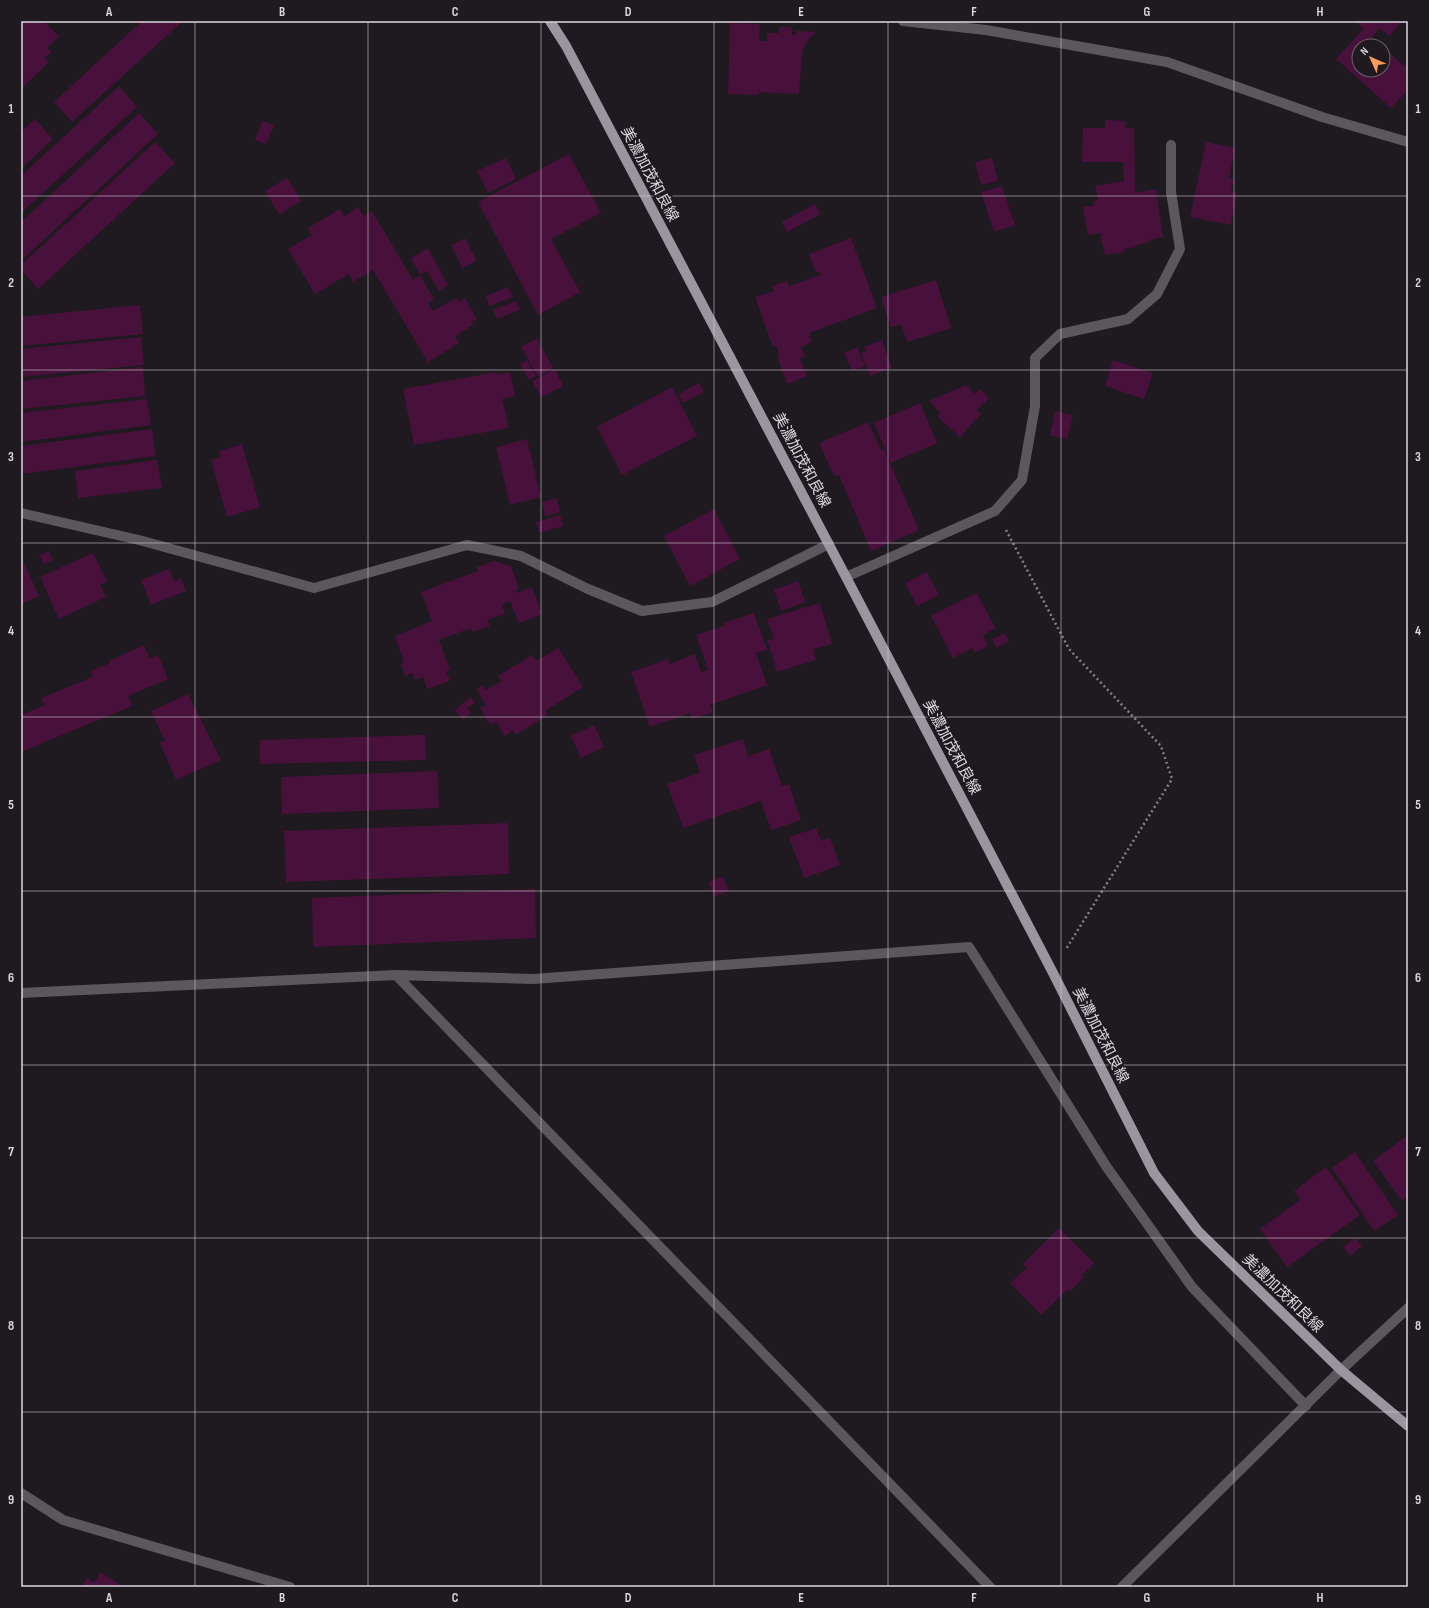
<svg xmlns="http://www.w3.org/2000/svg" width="1429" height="1608" font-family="'Sofia Sans Condensed','Noto Sans JP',sans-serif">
	<rect width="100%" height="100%" fill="#1f1920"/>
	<path fill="#48113b" d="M21,21H44L59,37L47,48L51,52L45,58L49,62L21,89Z
		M142,21H183L72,122L54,102Z
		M1359,21H1402L1389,36L1380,28L1372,37L1382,46H1359V70H1383V47L1404,66L1408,61V90L1391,108L1336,59L1363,29L1357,23Z
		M730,23L760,24L759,41H767V33H779V27H792V35H796V31L817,32L810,37L802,51L799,94L758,92L759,95L728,94Z
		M119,86L137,107L21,213V176Z
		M139,113L158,134L21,261V222Z
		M35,119L53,139L21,169V132Z
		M1105,120L1125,121V128H1134L1135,193L1156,189L1163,237L1149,240L1150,242L1136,245V247L1124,249L1125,252L1105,255L1100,233L1088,235L1083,207L1095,205L1094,201L1098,200L1095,186L1124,181L1123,162H1082L1083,128H1105Z
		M262,121L274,125L266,144L255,140Z
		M155,142L175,163L38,289L21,270V265Z
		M1206,142L1235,148L1229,178L1234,179L1231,192L1237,193L1231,225L1190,217Z
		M569,154L601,213L551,239L580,292L538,315L478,202Z
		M506,158L516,179L488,193L477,171Z
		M992,158L998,181L981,185L975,162Z
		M287,178L301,201L279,215L265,191Z
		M1002,186L1015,225L994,232L981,192Z
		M815,204L821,214L787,232L782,222Z
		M358,207L364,216L372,211L413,280L420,275L434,299L428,303L433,311L456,298L458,302L465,298L477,319L471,322L473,325L455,336L459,343L428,362L373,270L353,282L349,274L315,294L288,249L312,235L308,228L340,209L344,216Z
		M465,238L477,261L462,268L451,245Z
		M851,238L877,308L809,333L812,342L801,347L805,356L800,358L807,376L787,384L777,356L779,355L776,345L773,347L755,297L774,291L772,286L787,281L789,286L820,275L819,271L816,273L809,254Z
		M428,248L448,285L439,291L427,271L420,275L411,258Z
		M936,280L951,328L907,342L901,324L891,327L881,297Z
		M508,287L513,297L489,306L486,296Z
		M516,301L520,310L497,319L493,310Z
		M140,305L143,334L21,346V317Z
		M141,337L144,365L21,377V349Z
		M537,338L553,368L538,377L521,347Z
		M882,340L892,368L870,376L861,353L866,351L864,347Z
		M857,347L865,366L852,371L844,353Z
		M527,360L536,376L529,380L520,364Z
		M1113,360L1153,373L1144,399L1105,386Z
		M143,367L145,396L21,409V381Z
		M555,369L563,386L541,397L532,381Z
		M496,372L497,375L510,372L515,396L502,399L509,428L414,445L403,389Z
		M699,383L704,392L683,403L679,394Z
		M966,385L975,394L980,389L989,398L977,410L981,414L960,437L937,416L940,413L929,401Z
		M672,387L697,436L622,475L597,427Z
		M147,399L151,425L21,442V413Z
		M920,403L937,443L891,463L874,423Z
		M1055,411L1073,415L1067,439L1050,435Z
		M868,422L881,450L884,449L919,530L871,551L839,475L834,476L819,443Z
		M152,429L156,456L21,474V446Z
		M527,439L541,497L510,505L496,447Z
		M242,444L260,507L227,517L211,460L221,457L219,451Z
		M157,460L162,488L78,498L75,471Z
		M557,498L560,512L545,516L542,502Z
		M714,509L740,559L690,586L664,536Z
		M560,515L563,526L539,533L536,522Z
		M49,551L53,560L44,564L39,555Z
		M93,553L107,581L100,585L106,597L59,619L40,577Z
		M21,556L39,596L21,604Z
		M494,561L511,566L519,589L516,590L517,593L532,587L542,614L519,623L510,601L502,604L505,614L487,620L490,626L472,632L471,628L439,640L450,670L446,671L450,681L427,689L423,677L415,680L412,673L405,676L401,664L404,663L395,636L432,621L421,592L478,571L477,567Z
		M169,569L174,581L181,578L186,591L151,605L141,580Z
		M927,572L939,595L917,606L905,583Z
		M798,581L805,602L781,611L774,590Z
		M977,593L995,628L983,635L988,646L975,653L972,648L953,658L931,616Z
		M820,603L832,644L813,649L816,660L777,672L767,640L774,639L767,619Z
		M754,613L767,650L756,653L767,685L710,705L713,712L692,719L690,713L650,727L631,672L668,659L670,664L695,654L701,672L708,670L696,635L724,626V623Z
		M1005,633L1009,641L996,648L992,639Z
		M144,645L150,659L158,655L168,679L128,696L132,706L21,752V715L45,705L41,698L93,677L91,671L110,663L109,661Z
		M558,648L583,687L545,711L548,715L515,735L513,730L505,736L496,722L490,725L480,708L486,705L477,690L483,685L486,690L501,681L498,676L532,655L536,661Z
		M188,694L221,760L176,780L160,743L165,741L151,711Z
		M471,697L475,702L467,708L471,713L463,720L455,710Z
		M594,725L604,747L581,758L571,736Z
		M425,735L426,760L260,764V740Z
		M743,739L748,756L769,749L782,786L789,784L801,820L771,830L761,801L683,828L667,784L700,773L694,755Z
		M437,771L439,808L282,814L281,777Z
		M508,823L509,874L286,882L284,831Z
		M816,828L821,841L830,838L840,865L804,878L789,837Z
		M723,877L729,891L714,897L709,882Z
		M535,889L536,938L313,947L312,898Z
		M1408,1135V1196L1402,1201L1373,1161Z
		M1355,1152L1398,1215L1374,1231L1332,1168Z
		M1326,1167L1360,1215L1287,1267L1260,1229L1300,1200L1294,1191Z
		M1059,1228L1094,1263L1082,1275L1084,1277L1070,1291L1068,1289L1041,1315L1010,1283L1027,1268L1023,1264Z
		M1355,1238L1362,1246L1350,1256L1343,1247Z
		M100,1572L124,1587H81L87,1578L94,1583Z"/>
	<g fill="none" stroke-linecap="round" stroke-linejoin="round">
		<path stroke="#868186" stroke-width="2.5" stroke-dasharray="2 3" stroke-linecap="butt" d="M1006,530L1069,649L1161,746L1172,779L1066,949"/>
		<path stroke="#5a585d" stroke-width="10" d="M903,21L986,30L1167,62L1322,117L1408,142
			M21,513L139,540L314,588L467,545L521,556L588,589L642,611L712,602L829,544
			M846,577L995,511L1022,480L1035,406V358L1060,334L1128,319L1157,294L1180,249L1171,192V145
			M396,975L990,1587
			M21,993L396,975L533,979L969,947L1106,1166L1192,1287L1306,1406
			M21,1493L63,1520L290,1587
			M1122,1587L1341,1370L1408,1308"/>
		<path stroke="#99969f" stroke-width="10" d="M550,21L566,46L846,577L1052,971L1154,1173L1198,1231L1341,1370L1408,1426"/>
	</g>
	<path fill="none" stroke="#dcd8dc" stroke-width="1" stroke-opacity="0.55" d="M195,21V1587M368,21V1587M541,21V1587M714,21V1587M888,21V1587M1061,21V1587M1234,21V1587M21,196H1408M21,370H1408M21,543H1408M21,717H1408M21,891H1408M21,1065H1408M21,1238H1408M21,1412H1408"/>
	<g text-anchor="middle" stroke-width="3.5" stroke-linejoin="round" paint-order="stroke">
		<g font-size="15" fill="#dcd8dc" stroke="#1f1920">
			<text transform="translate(650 174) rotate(62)" y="5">美濃加茂和良線</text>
			<text transform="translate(802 460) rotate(62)" y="5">美濃加茂和良線</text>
			<text transform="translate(952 747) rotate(62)" y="5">美濃加茂和良線</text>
			<text transform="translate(1101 1035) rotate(63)" y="5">美濃加茂和良線</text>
			<text transform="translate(1283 1293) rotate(44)" y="5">美濃加茂和良線</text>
		</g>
	</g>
	<rect width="1429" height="1608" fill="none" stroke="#1f1920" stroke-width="44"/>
	<g transform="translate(1371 58) rotate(315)"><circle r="19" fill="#1f1920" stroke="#6b656b"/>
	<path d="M0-3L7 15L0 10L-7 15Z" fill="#ff9b5a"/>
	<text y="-6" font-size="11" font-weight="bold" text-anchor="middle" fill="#dcd8dc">N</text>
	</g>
	<rect x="22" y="22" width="1385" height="1564" fill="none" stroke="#dcd8dc" stroke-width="1.5"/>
	<g font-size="13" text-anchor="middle" font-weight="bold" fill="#dcd8dc">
		<text x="109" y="16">A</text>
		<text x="282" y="16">B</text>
		<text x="455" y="16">C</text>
		<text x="628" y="16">D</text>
		<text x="801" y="16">E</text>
		<text x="974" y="16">F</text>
		<text x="1147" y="16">G</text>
		<text x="1320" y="16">H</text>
		<text x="11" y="113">1</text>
		<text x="1418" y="113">1</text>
		<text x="11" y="287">2</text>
		<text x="1418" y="287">2</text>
		<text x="11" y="461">3</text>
		<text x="1418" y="461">3</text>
		<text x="11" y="635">4</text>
		<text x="1418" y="635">4</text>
		<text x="11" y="809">5</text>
		<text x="1418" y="809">5</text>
		<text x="11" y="982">6</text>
		<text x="1418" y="982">6</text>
		<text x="11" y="1156">7</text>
		<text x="1418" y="1156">7</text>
		<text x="11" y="1330">8</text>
		<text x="1418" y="1330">8</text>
		<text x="11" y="1504">9</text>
		<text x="1418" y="1504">9</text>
		<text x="109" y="1602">A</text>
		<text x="282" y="1602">B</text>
		<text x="455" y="1602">C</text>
		<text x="628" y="1602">D</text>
		<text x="801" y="1602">E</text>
		<text x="974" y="1602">F</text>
		<text x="1147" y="1602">G</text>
		<text x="1320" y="1602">H</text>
	</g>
</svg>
